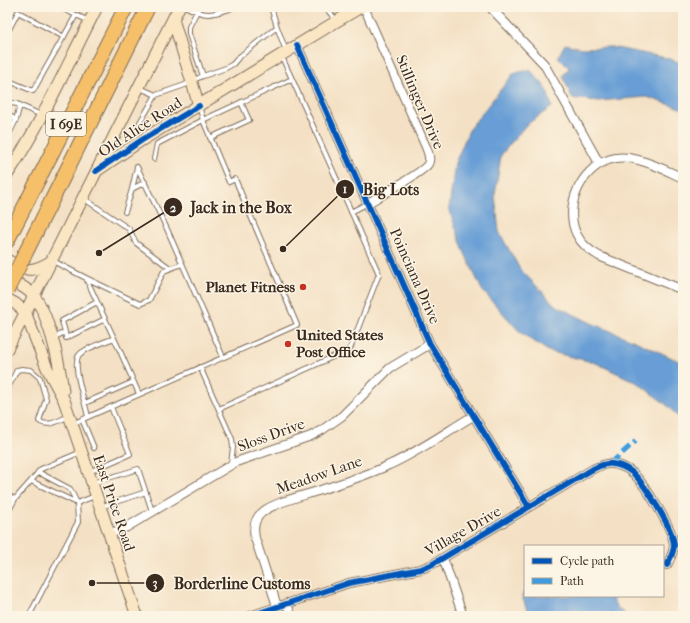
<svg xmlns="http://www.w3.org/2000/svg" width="690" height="623" font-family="'IM FELL French Canon',serif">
	<rect width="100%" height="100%" fill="#fcf5e5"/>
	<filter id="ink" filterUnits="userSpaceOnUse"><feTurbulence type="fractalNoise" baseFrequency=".025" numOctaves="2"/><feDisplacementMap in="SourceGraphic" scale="8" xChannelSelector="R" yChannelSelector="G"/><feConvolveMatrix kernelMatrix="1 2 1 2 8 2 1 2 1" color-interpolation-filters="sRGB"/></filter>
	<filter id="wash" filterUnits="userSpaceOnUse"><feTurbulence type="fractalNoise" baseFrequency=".012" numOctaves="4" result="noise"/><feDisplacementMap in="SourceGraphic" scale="16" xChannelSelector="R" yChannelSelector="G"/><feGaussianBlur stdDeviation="0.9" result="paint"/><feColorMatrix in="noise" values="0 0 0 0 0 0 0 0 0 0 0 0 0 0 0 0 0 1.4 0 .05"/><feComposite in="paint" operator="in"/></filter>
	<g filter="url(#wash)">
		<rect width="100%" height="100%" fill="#f4e1c5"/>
		<path fill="#679ed5" stroke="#51647a" d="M565,44L582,48L611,47L667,58L683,64V109L647,97L598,101L572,98L563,76L569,68L558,57Z
			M530,70L546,88L552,107L526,125L501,155L495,195L499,232L520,269L555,305L591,323L635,341L683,363V422L668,406L638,383L596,363L548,351L519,331L482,290L463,249L449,209L455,163L470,128L514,73Z
			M525,590V596H611L617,608L628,616H529L522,596Z"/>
	</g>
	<g filter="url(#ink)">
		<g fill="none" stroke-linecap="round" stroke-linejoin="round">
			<defs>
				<path id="lane" d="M59,7L89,21
					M187,7C206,17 211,15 230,9L232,7
					M199,7L189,27V34L203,76
					M325,7L336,20
					M7,9L8,7
					M277,27L286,51
					M7,33L18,12L64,37
					M7,80L33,91L76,15
					M140,88L156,95L185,85L191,81L203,76L226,68L233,64L239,57L277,27L271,7
					M7,102L17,104L41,115
					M7,114L16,120L8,136
					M16,120L20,105
					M139,124L156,95
					M210,138L249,120L241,102
					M154,159L157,144L203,120L292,79L281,55
					M137,167L167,229L223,357
					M132,189L137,167
					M83,198L129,229L136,243L170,268
					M125,212L132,189L145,182
					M351,212L368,203
					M53,261L86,278L120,351L139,394
					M86,278L140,304L149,300L164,271L182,264
					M65,332L66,338L105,319
					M53,338L65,332L62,321L97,302
					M200,367L232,439L233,447L231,464
					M7,390L17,370L22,369L31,370L40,378L46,399L39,421C48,428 60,420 69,416
					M85,403L133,382
					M219,409L350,349L379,274L292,79
					M88,417C86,404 70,362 80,354C86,348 105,342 114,338
					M82,419L94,448
					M72,424L297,325L235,179L229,182L203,120L199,106
					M38,472L70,489L77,503
					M89,472L130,454L111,407
					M31,481L77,503
					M92,483L138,469L152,511
					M7,495L15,499
					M100,507L146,492
					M7,514L15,499L31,481L41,469L81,452
					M29,616L78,522L77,503L95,496"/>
				<path id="street" d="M364,7L426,147C428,152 431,159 428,164C424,172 378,197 368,203
					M490,7L544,64L599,163
					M297,45L430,344L529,507
					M683,178C665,170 636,155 616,158C583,163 562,206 577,235C582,245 590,251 599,256L683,290
					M109,534L127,527L236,462L311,436L322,430L342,416L390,368L430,344
					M443,558L463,616
					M287,603L291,616
					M277,606L255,538C253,527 254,518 264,511C276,502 302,496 318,491C341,483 366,476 389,465C418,452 446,432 473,416
					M250,616L349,583L421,569L431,565L593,469C599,466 606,463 613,464C620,465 628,469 633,473C645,485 673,528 674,545C674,552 670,559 667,565"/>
				<path id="secondary" d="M173,19L199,106
					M98,170L142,140L337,21L361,7
					M7,175C42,123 68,63 97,7
					M7,260C26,270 30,274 50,262
					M7,278C16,283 26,287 33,295C38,300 42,309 45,316C55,343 59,363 63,391
					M7,299L16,304L25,312L47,368L64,400L137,616
					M7,349L179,7"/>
				<path id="highway" d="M7,241L126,7
					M25,254L148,7"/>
			</defs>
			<use href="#lane" stroke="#7c6a58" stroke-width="6"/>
			<use href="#street" stroke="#7c6a58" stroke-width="10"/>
			<use href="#secondary" stroke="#7c6a58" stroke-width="13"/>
			<use href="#highway" stroke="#7c6a58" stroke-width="16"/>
			<use href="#lane" stroke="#fff" stroke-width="4"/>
			<use href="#street" stroke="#fff" stroke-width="8"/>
			<use href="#secondary" stroke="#fbe6c4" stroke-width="11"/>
			<use href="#highway" stroke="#f6c06b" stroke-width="14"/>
			<defs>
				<path id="highway-bridge" d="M7,290L25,254"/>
			</defs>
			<use href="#highway-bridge" stroke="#7c6a58" stroke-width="16" stroke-linecap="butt"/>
			<use href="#highway-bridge" stroke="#f6c06b" stroke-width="14"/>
			<path stroke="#3f9ce0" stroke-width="5" stroke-dasharray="10 5" stroke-linecap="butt" d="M611,463L636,441"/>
			<defs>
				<path id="cycleway" d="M297,45L430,344L529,507
					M96,171L142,140L199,106
					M250,616L349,583L421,569L431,565L593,469C599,466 606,463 613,464C620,465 628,469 633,473C645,485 673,528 674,545C674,552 670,559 667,565"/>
			</defs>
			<use href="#cycleway" stroke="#fcf5e5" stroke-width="8"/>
			<use href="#cycleway" stroke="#0057b8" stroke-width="6"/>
		</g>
	</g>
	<g fill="#c8321e" stroke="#fcf5e5" stroke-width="1.5">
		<circle cx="303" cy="287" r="4"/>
		<circle cx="288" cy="344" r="4"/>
	</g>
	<g text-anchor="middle" stroke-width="3" stroke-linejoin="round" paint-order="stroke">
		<rect fill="#fcf5e5" stroke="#75675a" stroke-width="1" x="46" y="112" width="40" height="24" rx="3"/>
		<g font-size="14" font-weight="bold" fill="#3b2a1e">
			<text x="66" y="129">I 69E</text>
		</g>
		<g font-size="15" fill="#3b2a1e" stroke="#fcf5e5">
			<text transform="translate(420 102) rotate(67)" y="5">Stillinger Drive</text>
			<text transform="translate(140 127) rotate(-33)" y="5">Old Alice Road</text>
			<text transform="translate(415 276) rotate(66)" y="5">Poinciana Drive</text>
			<text transform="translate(271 435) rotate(-20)" y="5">Sloss Drive</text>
			<text transform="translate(319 475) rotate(-19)" y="5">Meadow Lane</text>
			<text transform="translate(114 503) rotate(71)" y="5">East Price Road</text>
			<text transform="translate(463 531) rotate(-30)" y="5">Village Drive</text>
		</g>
		<g font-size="15" font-weight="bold" fill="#3b2a1e" stroke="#fcf5e5" text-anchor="end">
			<text x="295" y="292">Planet Fitness</text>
			<text x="296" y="340" text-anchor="start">United States<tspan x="296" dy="17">Post Office</tspan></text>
		</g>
	</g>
	<path fill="none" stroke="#3b2a1e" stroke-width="1.5" d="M283 249L345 189M99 253L173 207M92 583L155 583"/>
	<g fill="#3b2a1e" stroke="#fcf5e5" stroke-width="1.5">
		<circle cx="283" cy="249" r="4"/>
		<circle cx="99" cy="253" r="4"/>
		<circle cx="92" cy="583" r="4"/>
		<circle cx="345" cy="189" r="10"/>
		<circle cx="173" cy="207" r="10"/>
		<circle cx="155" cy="583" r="10"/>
	</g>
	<g font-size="12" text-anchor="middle" font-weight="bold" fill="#fff">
		<text x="345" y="193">1</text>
		<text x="173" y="212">2</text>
		<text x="155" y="587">3</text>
	</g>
	<g font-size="16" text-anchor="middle" font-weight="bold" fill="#3b2a1e" stroke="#fcf5e5" stroke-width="3" stroke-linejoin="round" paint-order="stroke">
		<text x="391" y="195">Big Lots</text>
		<text x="241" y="213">Jack in the Box</text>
		<text x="242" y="589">Borderline Customs</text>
	</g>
	<rect width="690" height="623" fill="none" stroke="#fcf5e5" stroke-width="24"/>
	<rect x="524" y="545" width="140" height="52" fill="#fcf5e5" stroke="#afa495"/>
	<rect x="532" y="558" width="20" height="6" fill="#0057b8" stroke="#afa495"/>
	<text x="560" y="565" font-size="12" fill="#3b2a1e">Cycle path</text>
	<rect x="532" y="578" width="20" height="6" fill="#3f9ce0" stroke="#afa495"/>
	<text x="560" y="585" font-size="12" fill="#3b2a1e">Path</text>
</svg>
